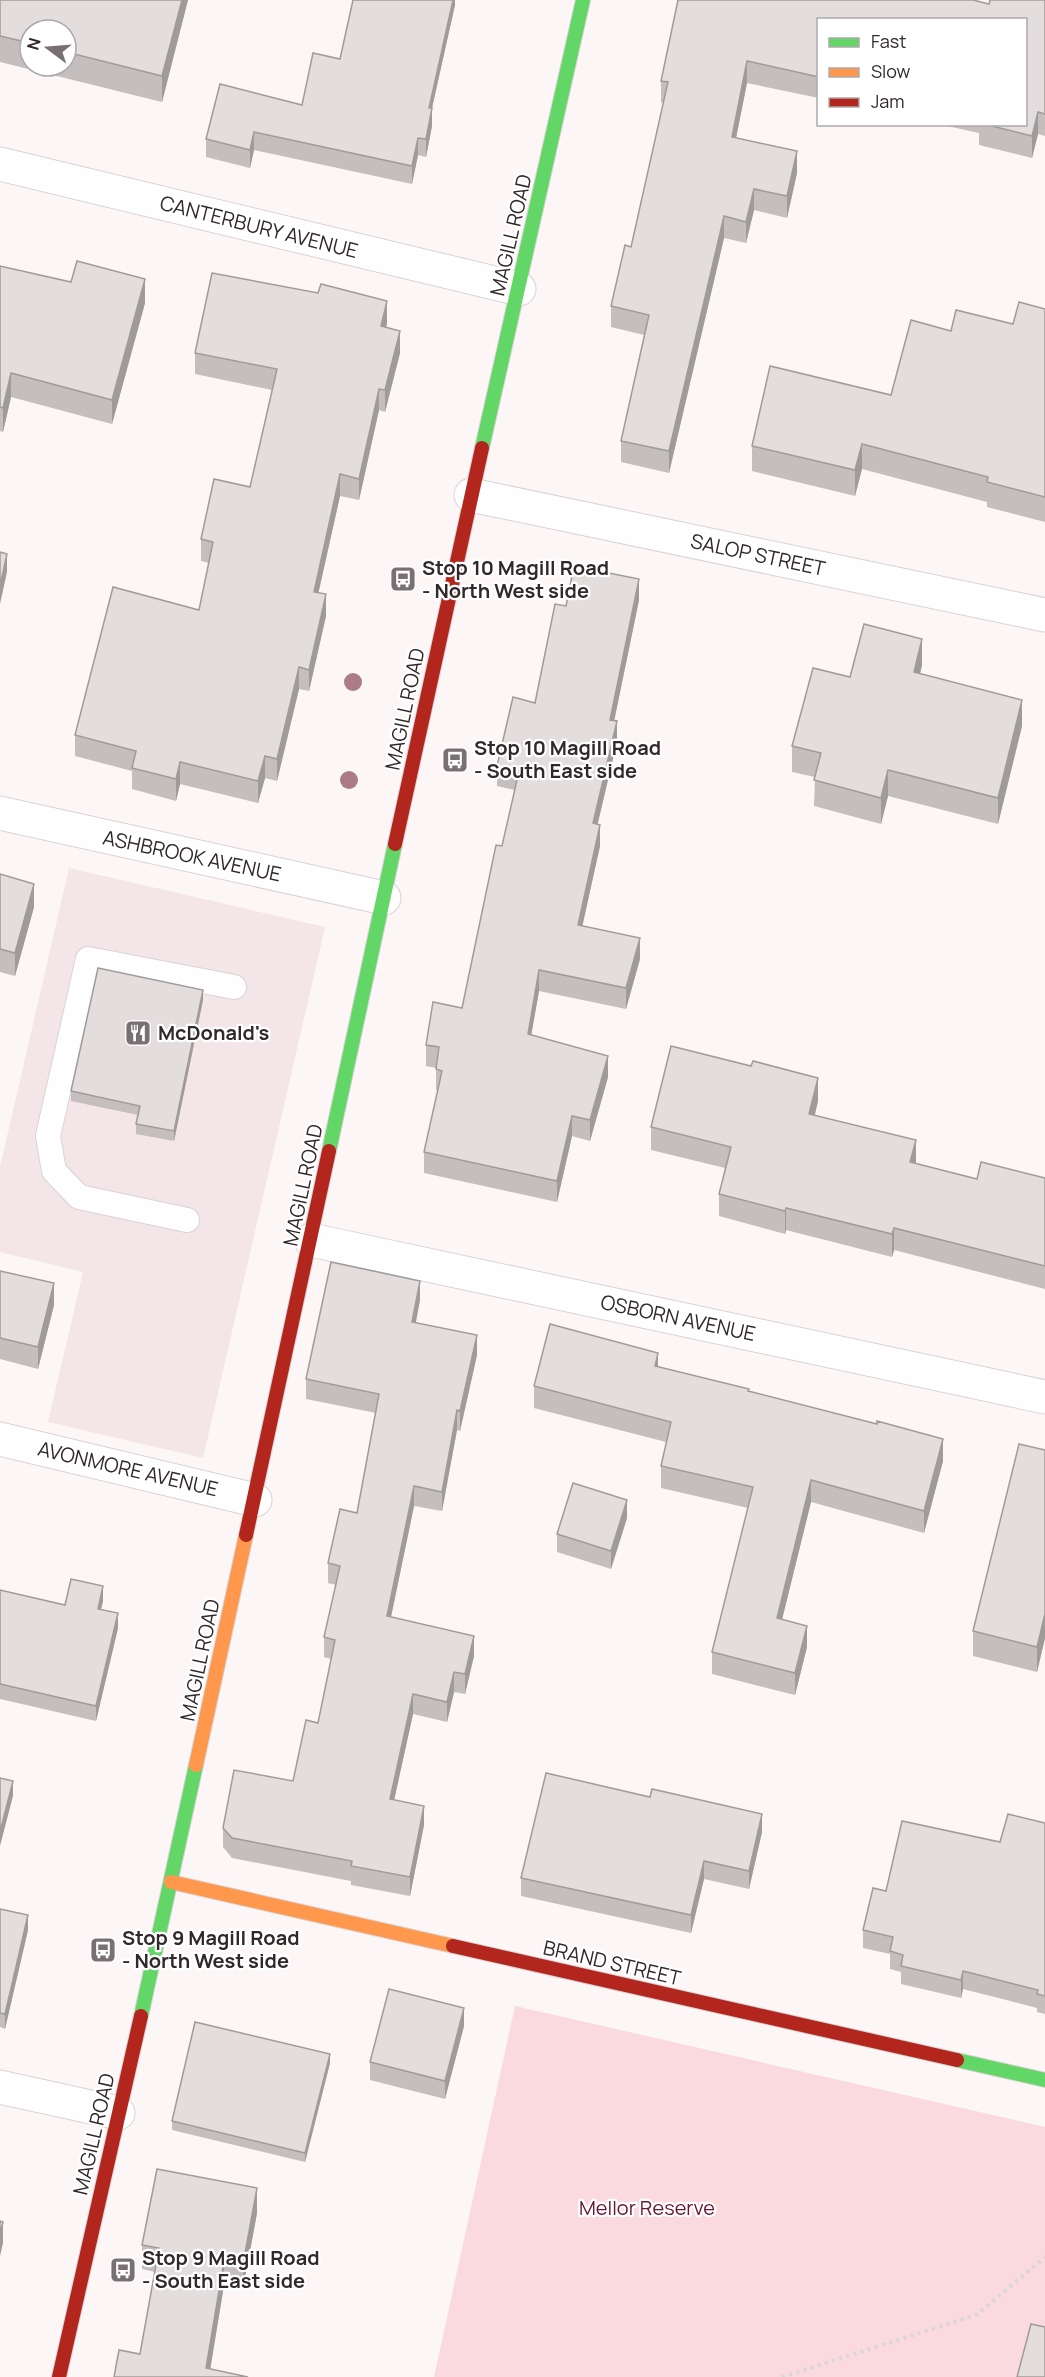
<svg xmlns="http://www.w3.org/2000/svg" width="1045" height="2377" font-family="Manrope,sans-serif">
	<rect width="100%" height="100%" fill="#fcf6f7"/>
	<path fill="#f3e5e8" d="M69,868L325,927L203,1458L48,1422L83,1272L0,1252V1167Z"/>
	<path fill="#fad9df" d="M515,2006L1045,2127V2377H434Z"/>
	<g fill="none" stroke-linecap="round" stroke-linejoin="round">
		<defs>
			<path id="lane" d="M187,1220L79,1197L54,1171L48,1136L88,959L234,987"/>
			<path id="street" d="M0,164L519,289
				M471,495L1045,615
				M0,813L384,898
				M311,1240L1045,1397
				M0,1439L255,1500
				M0,2087L118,2113"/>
			<path id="fast" d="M482,448L583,0
				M329,1151L395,844
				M141,2016L196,1765
				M957,2060L1045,2080"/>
			<path id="slow" d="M196,1765L246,1535
				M171,1882L453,1946"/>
			<path id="jam" d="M395,844L482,448
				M246,1535L329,1151
				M453,1946L957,2060
				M59,2377L141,2016"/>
		</defs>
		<use href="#lane" stroke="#dad3d4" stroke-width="26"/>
		<use href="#street" stroke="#dad3d4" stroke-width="35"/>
		<use href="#fast" stroke="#dad3d4" stroke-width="16"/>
		<use href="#slow" stroke="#dad3d4" stroke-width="16"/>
		<use href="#jam" stroke="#dad3d4" stroke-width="16"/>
		<path stroke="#d8d7d7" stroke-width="4" stroke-dasharray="3 4.5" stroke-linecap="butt" d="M782,2377L976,2315L1045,2257"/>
		<use href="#lane" stroke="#fffefe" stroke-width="24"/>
		<use href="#street" stroke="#fffefe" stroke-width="33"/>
		<use href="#fast" stroke="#63d668" stroke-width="14"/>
		<use href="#slow" stroke="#ff974d" stroke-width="14"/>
		<use href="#jam" stroke="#b3261e" stroke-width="14"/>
	</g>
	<g fill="#ab7b8a">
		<circle cx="353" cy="682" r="9"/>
		<circle cx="349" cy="780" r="9"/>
	</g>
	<path fill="#c4bebf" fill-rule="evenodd" d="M0,0H188L162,102L0,62ZM30,30H66V66H30Z
		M455,0V5L432,108V126L426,157L418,155L412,184L254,150L250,168L206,157V139L302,105L340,59Z
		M678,0H973L989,4L990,0H1045V136L1038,134L1032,158L979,145V133L938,124H1026V20H819V98L747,83L736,138L797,151V173L787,218L754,210L746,243L724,238L669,473L621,462V441L644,335L611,327V306L625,245L631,247L663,103L661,102V81Z
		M0,266L145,303L112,424L11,397L3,432L0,431Z
		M1045,309V522L987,507V502L862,469L855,496L752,471V446L891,395L951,331L1013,324Z
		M387,323L386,328L400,353L385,412L379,410L359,500L340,496L318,593L326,616L309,691L299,689L277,781L265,778L258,803L180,784L176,801L132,789V771L75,756V735L199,610L209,563L201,561V539L250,487L272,390L195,374V353Z
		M639,600L614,721L617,742L597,824L600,846L582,926L640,959L626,1009L539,991L531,1035L608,1077L590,1141L572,1136L557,1202L424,1173V1152L438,1091L436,1090V1068L426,1066V1045L462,1008L502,846L515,790L497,786V766L535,703L566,606Z
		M922,665L920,674L1022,726L998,824L888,796L881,824L814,806L815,777L792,772V746L850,677Z
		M0,874L34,907L15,976L0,972Z
		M203,1000L174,1141L136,1134V1124L138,1115L71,1101V1091Z
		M818,1101L815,1115L916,1163L977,1179L1045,1178V1289L894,1250L892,1257L786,1230L785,1234L719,1216V1194L725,1168L651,1150V1127Z
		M0,1271L54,1305L38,1369L0,1359Z
		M420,1300L416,1322L477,1355L460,1431L457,1430L442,1511L414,1506L391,1617L474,1656L465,1694L454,1692L447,1722L413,1714L394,1800L424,1825L410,1896L351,1885V1881L232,1858L223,1847V1828L293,1781L318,1723L331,1659L324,1657V1637L336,1585L328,1583V1563L357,1513L376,1413L306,1399V1379Z
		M658,1367L749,1392L943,1461L924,1533L811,1502L782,1619L807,1647L795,1695L712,1674V1652L748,1508L661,1488V1466L666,1442L534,1408V1386Z
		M1045,1450V1638L1037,1672L973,1656V1631Z
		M627,1518L611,1569L557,1552V1534Z
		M0,1590L65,1605L103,1601L101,1609L118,1628L96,1721L0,1699Z
		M1045,1823V2014L1037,2012V2008L963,1989L961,1998L901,1984V1972L890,1969V1954L863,1948V1930L886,1891Z
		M762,1832L749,1889L704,1879L691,1933L521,1896V1878Z
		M0,1909L28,1930L5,2029L0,2027Z
		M464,2026L445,2099L370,2080V2062Z
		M330,2063L305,2162L172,2130V2121Z
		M257,2213L243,2289L224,2285L210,2369L140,2354L155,2272L142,2269V2245Z"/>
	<path fill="#a09b9b" d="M182,0H188L162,102V76Z
		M453,0H455V5L432,108V126L426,157V139L429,108Z
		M747,61V83L732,158V137Z
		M1038,112V134L1032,158V136Z
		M254,132V150L250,168V150Z
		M418,138V155L412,184V166Z
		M797,151V173L787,218V196Z
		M754,189V210L746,243V222Z
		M724,216V238L669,473V451Z
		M145,279V303L112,424V400Z
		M387,301V323L381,348V326Z
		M400,331V353L385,412V390Z
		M11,373V397L3,432V408Z
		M379,389V410L359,500V479Z
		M862,444V469L855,496V470Z
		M340,474V496L314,613V592Z
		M7,554V572L0,604V586Z
		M639,579V600L610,741V720Z
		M326,594V616L309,691V670Z
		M922,639V665L914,698V672Z
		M299,667V689L277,781V759Z
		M1022,700V726L998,824V798Z
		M617,721V742L593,844V823Z
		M265,756V778L258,803V781Z
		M180,762V784L176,801V779Z
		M888,770V796L881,824V798Z
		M600,825V846L578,946V925Z
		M34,884V907L15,976V953Z
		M640,938V959L626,1009V988Z
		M539,970V991L528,1054V1034Z
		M203,990V1000L174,1141V1131Z
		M608,1056V1077L590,1141V1120Z
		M818,1078V1101L809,1137V1114Z
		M572,1116V1136L557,1202V1181Z
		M916,1140V1163L910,1162Z
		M786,1208V1230L785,1234V1211Z
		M894,1228V1250L892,1257V1234Z
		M420,1281V1300L412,1341V1322Z
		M54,1283V1305L38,1369V1347Z
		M477,1335V1355L460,1431V1411Z
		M658,1353V1374L655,1366Z
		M457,1410V1430L442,1511V1492Z
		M943,1439V1461L924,1533V1511Z
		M811,1480V1502L777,1640V1618Z
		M414,1486V1506L387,1636V1616Z
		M627,1500V1518L611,1569V1551Z
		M103,1586V1601L98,1623V1609Z
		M118,1613V1628L96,1721V1706Z
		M1045,1614V1638L1037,1672V1647Z
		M807,1626V1647L795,1695V1673Z
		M474,1636V1656L465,1694V1674Z
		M454,1672V1692L447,1722V1702Z
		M413,1694V1714L390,1819V1799Z
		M13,1781V1796L0,1846V1832Z
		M424,1806V1825L410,1896V1877Z
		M762,1814V1832L749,1889V1871Z
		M704,1861V1879L691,1933V1915Z
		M28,1915V1930L5,2029V2014Z
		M963,1971V1989L961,1998V1980Z
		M464,2008V2026L445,2099V2081Z
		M330,2054V2063L305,2162V2153Z
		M257,2188V2213L243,2289V2264Z
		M3,2222V2243L0,2256V2235Z
		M224,2261V2285L209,2377L206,2368Z"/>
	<path fill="#e4ddde" stroke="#a09b9b" stroke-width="1.5" d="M0,0H182L162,76L66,52V30H30V43L0,36Z
		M353,0H453L429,108H432L426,139L418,138L412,166L254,132L250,150L206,139L220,84L302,105L313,53L340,59Z
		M678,0H973L989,4L990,0H1045V114L1038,112L1032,136L984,124H1026V20H819V77L747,61L732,137L797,151L787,196L754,189L746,222L724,216L669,451L621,441L649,315L611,306L625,245L631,247L668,82L661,81Z
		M77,261L145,279L112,400L11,373L3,408L0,407V266L71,282Z
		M212,273L318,293L321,284L387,301L381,326L400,331L385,390L379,389L359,479L340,474L314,592L326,594L309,670L299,667L277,759L265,756L258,781L180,762L176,779L132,768L136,751L75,735L113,587L199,610L213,542L201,539L214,479L250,487L277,369L195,353Z
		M1019,302L1045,309V497L987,482L988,477L862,444L855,470L752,446L770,366L891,395L911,320L951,331L956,310L1013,324Z
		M0,552L7,554L0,586Z
		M574,566L639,579L610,720L617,721L593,823L600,825L578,925L640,938L626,988L539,970L528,1034L608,1056L590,1120L572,1116L557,1181L424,1152L442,1071L436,1069L439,1047L426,1045L433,1002L462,1008L496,845L502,846L519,771L497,766L513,697L535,703L555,604L566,606Z
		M864,624L922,639L914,672L1022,700L998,798L888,770L881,798L814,780L821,753L792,746L813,668L850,677Z
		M0,874L34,884L15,953L0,949Z
		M98,968L203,990L174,1131L136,1124L140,1106L71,1091Z
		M671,1046L751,1066L753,1061L818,1078L809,1114L916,1140L910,1162L977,1179L981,1162L1045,1178V1266L894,1228L892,1234L786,1208L785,1211L719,1194L731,1147L651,1127Z
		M331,1262L420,1281L412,1322L477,1335L460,1411L457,1410L442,1492L414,1486L387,1616L474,1636L465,1674L454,1672L447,1702L413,1694L390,1799L424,1806L410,1877L351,1866L352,1861L232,1838L223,1828L234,1770L293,1781L306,1720L318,1723L335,1640L324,1637L340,1566L328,1563L340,1509L357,1513L379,1394L306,1379Z
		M0,1271L54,1283L38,1347L0,1338Z
		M550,1324L658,1353L655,1366L749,1389L748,1391L877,1424V1421L943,1439L924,1511L811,1480L777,1618L807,1626L795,1673L712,1652L753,1487L661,1466L671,1422L534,1386Z
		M1019,1444L1045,1450V1614L1037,1647L973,1631Z
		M573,1483L627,1500L611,1551L557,1534Z
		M71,1579L103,1586L98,1609L118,1613L96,1706L0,1684V1590L65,1605Z
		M546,1773L650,1797L652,1789L762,1814L749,1871L704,1861L691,1915L521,1878Z
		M0,1778L13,1781L0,1832Z
		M1008,1814L1045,1823V1996L1037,1994L1038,1990L963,1971L961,1980L901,1966L903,1955L890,1951L893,1937L863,1930L873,1888L886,1891L902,1821L1000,1842Z
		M0,1909L28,1915L5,2014L0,2013Z
		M389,1989L464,2008L445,2081L370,2062Z
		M195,2022L330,2054L305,2153L172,2121Z
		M157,2169L257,2188L243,2264L224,2261L206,2368L248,2377H114L119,2350L140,2354L159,2248L142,2245Z
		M0,2221L3,2222L0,2235Z
		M1031,2324L1045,2327V2377H1017Z"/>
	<defs>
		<symbol id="bus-square" viewBox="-11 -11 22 22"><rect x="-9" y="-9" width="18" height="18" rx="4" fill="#787072" stroke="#fff"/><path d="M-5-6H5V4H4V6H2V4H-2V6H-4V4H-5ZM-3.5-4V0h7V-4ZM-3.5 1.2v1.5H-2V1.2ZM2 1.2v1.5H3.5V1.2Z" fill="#fff"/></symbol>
		<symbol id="restaurant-square" viewBox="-11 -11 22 22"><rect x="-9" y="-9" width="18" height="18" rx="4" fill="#787072" stroke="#fff"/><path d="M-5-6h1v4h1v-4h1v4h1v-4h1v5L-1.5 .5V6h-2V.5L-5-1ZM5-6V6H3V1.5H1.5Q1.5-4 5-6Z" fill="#fff"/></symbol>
	</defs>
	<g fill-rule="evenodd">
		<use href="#bus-square" x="388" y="564" width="30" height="30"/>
		<use href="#bus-square" x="440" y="745" width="30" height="30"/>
		<use href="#restaurant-square" x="123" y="1018" width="30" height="30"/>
		<use href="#bus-square" x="88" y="1935" width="30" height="30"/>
		<use href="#bus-square" x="108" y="2255" width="30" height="30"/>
	</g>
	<g text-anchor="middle" stroke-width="4.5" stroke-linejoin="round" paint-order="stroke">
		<g font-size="20" fill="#31282a" stroke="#fff">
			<text transform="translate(259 227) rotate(14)" y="7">CANTERBURY AVENUE</text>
			<text transform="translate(511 235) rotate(-77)" y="7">MAGILL ROAD</text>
			<text transform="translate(758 555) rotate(12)" y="7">SALOP STREET</text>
			<text transform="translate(405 709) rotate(-78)" y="7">MAGILL ROAD</text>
			<text transform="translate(192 856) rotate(12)" y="7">ASHBROOK AVENUE</text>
			<text transform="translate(303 1185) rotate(-78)" y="7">MAGILL ROAD</text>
			<text transform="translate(678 1318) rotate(12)" y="7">OSBORN AVENUE</text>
			<text transform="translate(128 1469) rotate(13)" y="7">AVONMORE AVENUE</text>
			<text transform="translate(200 1660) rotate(-78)" y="7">MAGILL ROAD</text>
			<text transform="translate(612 1963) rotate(13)" y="7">BRAND STREET</text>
			<text transform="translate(94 2134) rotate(-77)" y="7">MAGILL ROAD</text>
		</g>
		<g font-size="20" font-weight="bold" fill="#31282a" stroke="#fff" text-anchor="start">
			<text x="422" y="575">Stop 10 Magill Road<tspan x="422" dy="23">- North West side</tspan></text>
			<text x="474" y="755">Stop 10 Magill Road<tspan x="474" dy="23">- South East side</tspan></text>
			<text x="158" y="1040">McDonald's</text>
			<text x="122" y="1945">Stop 9 Magill Road<tspan x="122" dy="23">- North West side</tspan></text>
			<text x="142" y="2265">Stop 9 Magill Road<tspan x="142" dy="23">- South East side</tspan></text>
		</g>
		<g font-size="20" fill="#691631" stroke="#fff">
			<text x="647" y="2215">Mellor Reserve</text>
		</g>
	</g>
	<rect x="817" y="18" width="210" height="108" fill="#ffffff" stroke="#ada9aa" stroke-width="1.5"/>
	<rect x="829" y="38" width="30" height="9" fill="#63d668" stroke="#ada9aa" stroke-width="1.5"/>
	<text x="871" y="48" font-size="18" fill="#31282a">Fast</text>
	<rect x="829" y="68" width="30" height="9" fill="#ff974d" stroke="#ada9aa" stroke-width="1.5"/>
	<text x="871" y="78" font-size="18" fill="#31282a">Slow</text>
	<rect x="829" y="98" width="30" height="9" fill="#b3261e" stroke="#ada9aa" stroke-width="1.5"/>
	<text x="871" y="108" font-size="18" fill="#31282a">Jam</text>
	<g transform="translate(48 48) rotate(286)"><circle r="28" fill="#ffffff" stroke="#ada9aa" stroke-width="1.5"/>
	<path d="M0-4.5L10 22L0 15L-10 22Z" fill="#787072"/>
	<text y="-9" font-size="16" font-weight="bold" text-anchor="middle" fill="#31282a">N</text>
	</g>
</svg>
